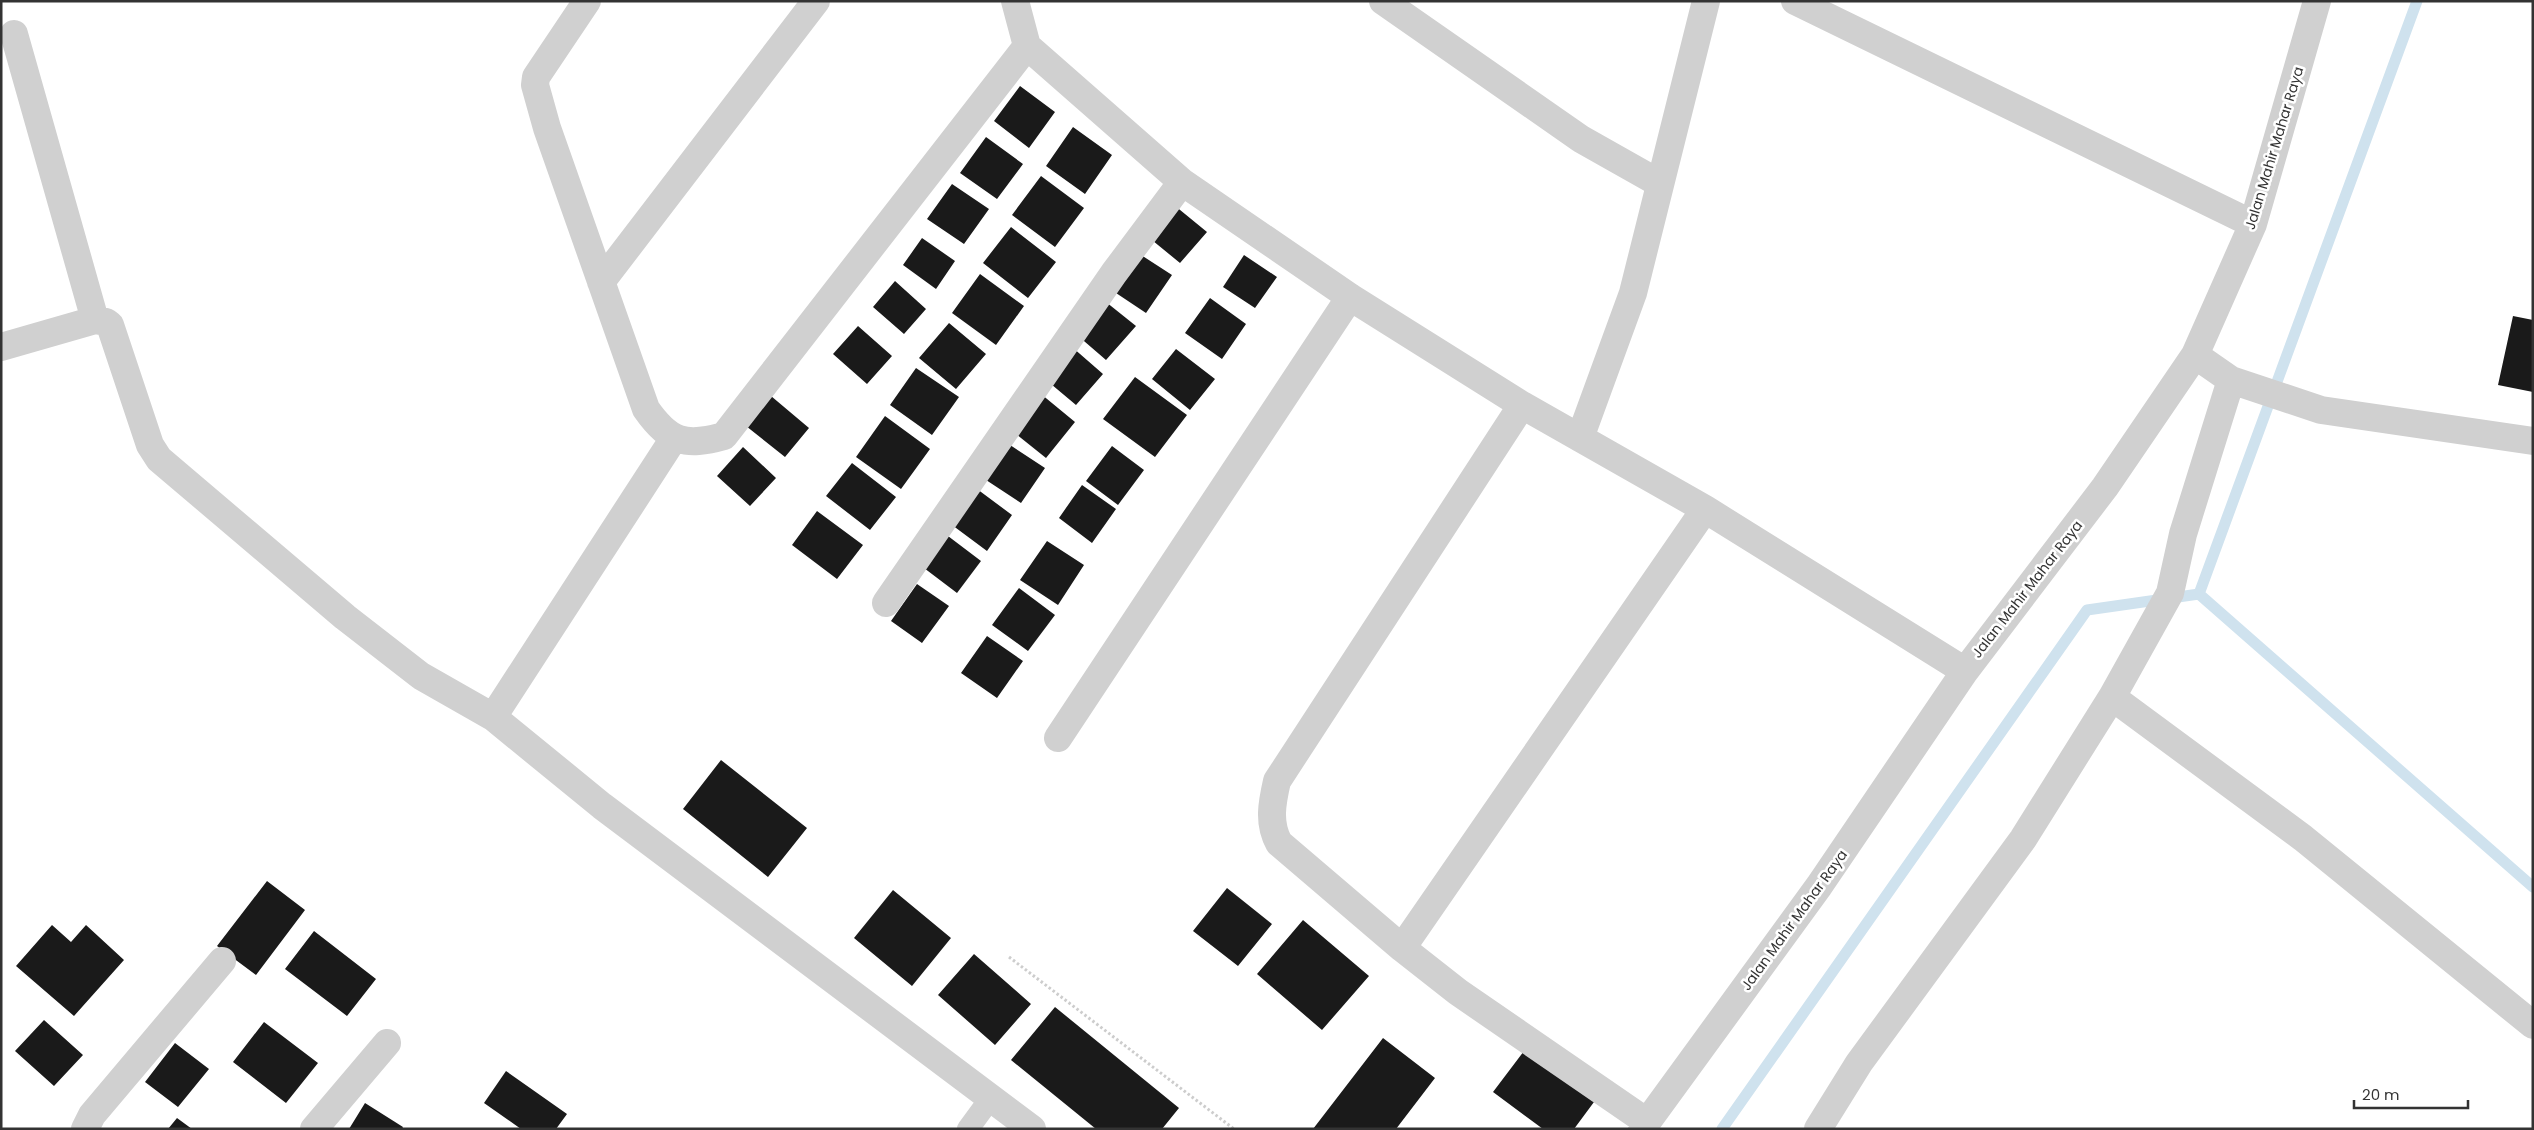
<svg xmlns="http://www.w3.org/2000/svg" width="2534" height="1130" font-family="Poppins,sans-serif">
	<rect width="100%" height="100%" fill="#fff"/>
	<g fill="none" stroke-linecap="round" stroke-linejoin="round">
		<path stroke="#cfe2ee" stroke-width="11" d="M2199,594L2417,1
			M1722,1129L2087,610L2199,594L2533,887"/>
	</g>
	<path fill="#1a1a1a" d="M1020,86L1055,112L1029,148L994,121Z
		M1073,127L1112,155L1085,194L1046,166Z
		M986,137L1023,164L997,199L960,173Z
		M1041,176L1084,208L1055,247L1012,215Z
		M952,184L989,209L964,244L927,219Z
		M1174,205L1207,232L1180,263L1147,236Z
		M1011,227L1056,262L1028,298L983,263Z
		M922,238L955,261L936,289L903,265Z
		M1138,253L1172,275L1146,313L1113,291Z
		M1244,255L1277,277L1255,308L1223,287Z
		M980,274L1024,306L996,345L952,313Z
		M895,281L926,309L904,334L873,307Z
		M1210,298L1246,324L1222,359L1185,333Z
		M1106,302L1136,326L1106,360L1077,335Z
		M2513,316L2533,320V392L2498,385Z
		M949,323L986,354L956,389L919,358Z
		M858,326L892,356L867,384L833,354Z
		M1072,347L1103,374L1076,405L1045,379Z
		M1176,349L1215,379L1190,410L1152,379Z
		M916,368L959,397L932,435L890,405Z
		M1135,377L1187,415L1155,457L1103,419Z
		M1041,394L1075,422L1046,458L1011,430Z
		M771,396L809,428L785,457L746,426Z
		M885,416L930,449L901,489L856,457Z
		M1007,443L1045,468L1021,503L983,478Z
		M1112,446L1144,470L1118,505L1086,481Z
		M743,447L776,478L750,506L717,476Z
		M852,463L896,497L870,530L826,496Z
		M1082,485L1116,509L1092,543L1059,518Z
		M977,489L1012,515L987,551L952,525Z
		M817,511L863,545L837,579L792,545Z
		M948,536L981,561L957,593L924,568Z
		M1047,541L1084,565L1058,605L1020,580Z
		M917,584L949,606L922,643L891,621Z
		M1019,588L1055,615L1028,651L992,625Z
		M987,636L1023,661L997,698L961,673Z
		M721,760L807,828L768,877L683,809Z
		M267,881L305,910L256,975L217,946Z
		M1227,888L1272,924L1238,966L1193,931Z
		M893,890L951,938L912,986L854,938Z
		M1303,920L1369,976L1322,1030L1257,974Z
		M52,925L71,942L86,925L124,960L74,1016L16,966Z
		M314,931L376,979L347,1016L285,969Z
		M974,954L1031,1004L995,1045L938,995Z
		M1055,1007L1179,1108L1162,1129H1096L1011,1060Z
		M44,1020L83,1055L54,1086L15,1051Z
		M264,1022L318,1063L286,1103L233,1062Z
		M1383,1038L1435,1078L1396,1129H1313Z
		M175,1043L209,1069L178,1107L145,1082Z
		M1524,1051L1594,1102L1574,1129H1543L1493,1092Z
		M506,1071L567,1114L556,1129H521L484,1103Z
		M365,1103L403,1127L402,1129H349Z
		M177,1118L192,1129H168Z"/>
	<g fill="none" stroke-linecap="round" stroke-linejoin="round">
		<path stroke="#cdcdcd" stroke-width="3" stroke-dasharray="2.5 2.5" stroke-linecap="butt" d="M1009,957L1234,1129"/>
		<path stroke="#d0d0d0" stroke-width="22" d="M968,1129L990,1099"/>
		<path stroke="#d0d0d0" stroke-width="28" d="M587,1L536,77L535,85L547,128L646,409C669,442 685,447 724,436L1027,46L1182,182L1350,297L1522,405L1705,509L1965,671
			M1015,1L1027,46
			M1383,1L1581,139L1659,183
			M1795,1L2253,224
			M14,34L95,320
			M601,282L816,1
			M1,347L95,320L106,322L110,325L150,445L159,459L345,617L421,676L493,717L602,806L1032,1129
			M2195,355L2231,380L2321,410L2533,441
			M1522,405L1277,781C1272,803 1268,823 1279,843L1402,948L1705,509
			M1580,438L1633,293L1706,1
			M886,603L1114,273L1182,182
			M2112,697L2170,593L2183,534L2231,380
			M493,717L674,438
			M1058,738L1350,297
			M1402,948L1458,992L1647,1122
			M85,1129L92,1115L222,961
			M314,1129L387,1043
			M1642,1129L1819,886L1965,671L2105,487L2195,355L2253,224L2317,1
			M1818,1129L1859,1063L2023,839L2112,697L2303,838L2533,1025"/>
	</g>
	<g text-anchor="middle" stroke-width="5" stroke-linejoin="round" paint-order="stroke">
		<g font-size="14" fill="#333" stroke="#fff">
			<text transform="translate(2274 148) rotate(-73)" y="5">Jalan Mahir Mahar Raya</text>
			<text transform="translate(2027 589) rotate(-52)" y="5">Jalan Mahir Mahar Raya</text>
			<text transform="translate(1794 920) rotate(-54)" y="5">Jalan Mahir Mahar Raya</text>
		</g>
	</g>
	<rect width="2534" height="1130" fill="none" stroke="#333333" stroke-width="5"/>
	<path d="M2354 1100v8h114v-8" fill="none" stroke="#333333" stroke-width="2.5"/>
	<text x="2362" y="1100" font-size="15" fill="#333333" stroke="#ffffff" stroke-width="4" paint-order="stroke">20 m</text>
</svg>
